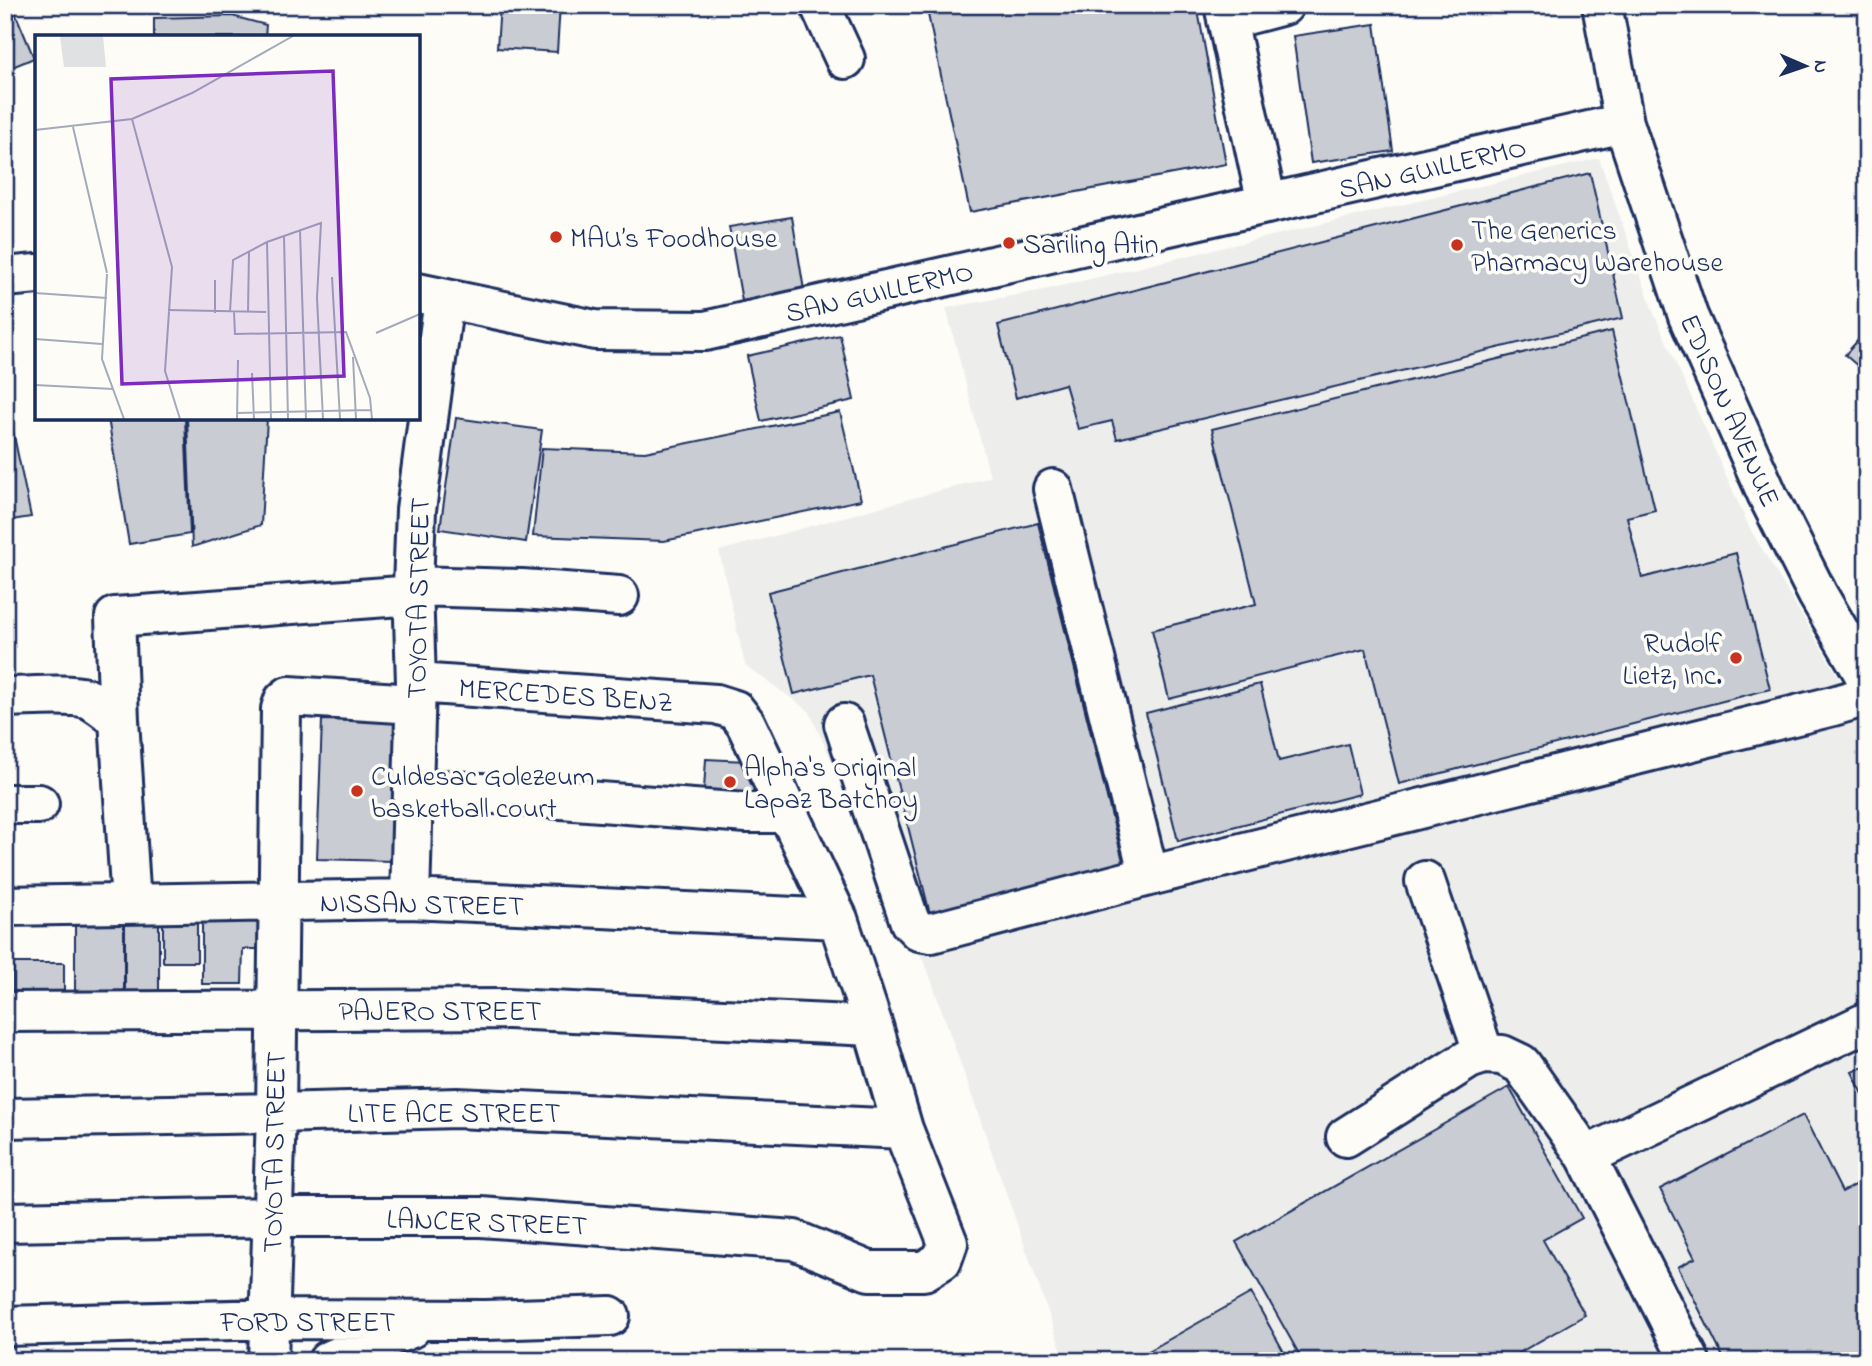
<svg xmlns="http://www.w3.org/2000/svg" width="1872" height="1366" font-family="'Indie Flower',sans-serif">
	<rect width="100%" height="100%" fill="#fdfcf7"/>
	<filter id="ink" filterUnits="userSpaceOnUse"><feTurbulence type="fractalNoise" baseFrequency=".0143" numOctaves="2"/><feDisplacementMap in="SourceGraphic" scale="14" xChannelSelector="R" yChannelSelector="G"/><feConvolveMatrix kernelMatrix="1 2 1 2 8 2 1 2 1" color-interpolation-filters="sRGB"/></filter>
	<g filter="url(#ink)">
		<path fill="#edeeec" d="M1599,158L1655,316L1750,529L1867,724V1361H1067L1060,1346L929,974L809,711L745,665L719,551L990,477L946,308L1044,290Z"/>
		<path fill="#c9ccd3" stroke="#1b2f5e" stroke-width="2" d="M5,5H12L34,58L5,70Z
			M500,5H560L557,52L497,48Z
			M926,5H1197L1226,164L970,212Z
			M232,16L266,25L265,37H154V18Z
			M1375,24L1393,151L1311,163L1293,36Z
			M1590,173L1623,318L1117,439L1112,421L1078,429L1065,384L1016,398L998,325Z
			M792,217L804,290L742,301L729,227Z
			M1867,330V374L1845,355Z
			M1612,331L1655,510L1627,517L1642,578L1736,553L1770,689L1399,784L1365,649L1169,699L1152,630L1256,604L1212,429Z
			M840,335L854,400L761,421L747,356Z
			M5,393L31,517L5,521Z
			M840,412L861,500L664,541L533,536L542,448L645,452Z
			M108,418H185L190,534L129,544Z
			M187,418H267L261,525L192,547Z
			M456,418L542,430L526,542L440,529Z
			M1038,523L1125,869L931,918L870,675L794,694L768,592Z
			M1260,684L1279,761L1348,744L1360,794L1178,841L1146,713Z
			M322,720L397,722L392,861L317,859Z
			M706,759L746,761L769,808L703,804Z
			M202,913H267V949H243L242,984H202Z
			M197,915V962H163V916Z
			M125,918H159V996L125,995Z
			M75,925H124V994L75,995Z
			M13,963H64V996L13,997Z
			M1867,1065V1102L1852,1072Z
			M1509,1087L1582,1218L1543,1240L1585,1315L1505,1361H1303L1236,1242Z
			M1803,1115L1842,1192L1867,1179V1361H1725L1678,1267L1695,1258L1660,1189Z
			M1251,1293L1289,1361H1131Z"/>
		<g fill="none" stroke-linecap="round" stroke-linejoin="round">
			<defs>
				<path id="minor" d="M820,5L845,59
					M1224,5L1267,204
					M1602,5L1624,123L1688,316L1768,496L1818,595L1867,679
					M1227,20L1284,5
					M5,277L37,274
					M418,293L595,330L705,331L1624,123
					M1053,489L1149,876
					M413,586L522,589L619,596
					M5,697C25,697 69,693 86,698C98,702 109,713 119,720
					M844,724L910,922L919,931L931,933L1149,876L1833,706L1867,696
					M414,788L747,813H788
					M5,804H39
					M1425,881L1484,1054L1502,1055L1521,1064L1586,1156L1690,1361
					M410,899L416,683L413,586L416,510L444,299
					M131,904L119,720L115,617L414,595
					M5,906L410,899L838,919
					M5,1012L508,1009L873,1026
					M5,1118L276,1113L457,1108L903,1129
					M1346,1137L1469,1059L1484,1054
					M1586,1156L1867,1022
					M5,1222L272,1217H481L794,1240L869,1271H924L942,1260L948,1243L903,1129L873,1026L838,919L746,724L735,710L716,704L416,683
					M5,1326L269,1319L486,1320L610,1316
					M268,1361L276,1113L281,709L284,700L289,696L415,704
					M328,1361L411,1328"/>
			</defs>
			<use href="#minor" stroke="#1b2f5e" stroke-width="44"/>
			<use href="#minor" stroke="#fdfcf7" stroke-width="38"/>
		</g>
	</g>
	<g fill="#c8321e" stroke="#fdfcf7" stroke-width="2.5">
		<circle cx="556" cy="237" r="7"/>
		<circle cx="1009" cy="243" r="7"/>
		<circle cx="1457" cy="245" r="7"/>
		<circle cx="1736" cy="658" r="7"/>
		<circle cx="730" cy="782" r="7"/>
		<circle cx="357" cy="791" r="7"/>
	</g>
	<g text-anchor="middle" stroke-width="7" stroke-linejoin="round" paint-order="stroke">
		<g font-size="28" fill="#1b2f5e" stroke="#fdfcf7">
			<text transform="translate(1432 167) rotate(-13)" y="10">SAN GUILLERMO</text>
			<text transform="translate(879 291) rotate(-13)" y="10">SAN GUILLERMO</text>
			<text transform="translate(1731 410) rotate(66)" y="10">EDISON AVENUE</text>
			<text transform="translate(417 598) rotate(-89)" y="10">TOYOTA STREET</text>
			<text transform="translate(566 694) rotate(4)" y="10">MERCEDES BENZ</text>
			<text transform="translate(422 903) rotate(1)" y="10">NISSAN STREET</text>
			<text x="440" y="1020">PAJERO STREET</text>
			<text x="454" y="1122">LITE ACE STREET</text>
			<text transform="translate(273 1152) rotate(-89)" y="10">TOYOTA STREET</text>
			<text transform="translate(487 1221) rotate(2)" y="10">LANCER STREET</text>
			<text x="308" y="1331">FORD STREET</text>
		</g>
		<g font-size="28" fill="#1b2f5e" stroke="#fdfcf7" text-anchor="start">
			<text x="1471" y="239">The Generics<tspan x="1471" dy="32">Pharmacy Warehouse</tspan></text>
			<text x="570" y="247">MAU’s Foodhouse</text>
			<text x="1023" y="253">Sariling Atin</text>
			<text x="1722" y="652" text-anchor="end">Rudolf<tspan x="1722" dy="32">Lietz, Inc.</tspan></text>
			<text x="744" y="776">Alpha's Original<tspan x="744" dy="32">Lapaz Batchoy</tspan></text>
			<text x="371" y="785">Culdesac Golezeum<tspan x="371" dy="32">basketball court</tspan></text>
		</g>
	</g>
	<g transform="translate(35 35)">
		<rect width="385" height="385" fill="#fdfcf7"/>
		<path d="M25,1H68L71,32H29Z" fill="#e0e1e3"/>
		<path fill="none" stroke="#a3aaba" stroke-width="2" d="M97,84L137,232L130,336L145,384M38,92L72,238M0,95L97,84L157,58L258,1M265,195L271,384M249,201L253,384M232,207L236,384M72,239L67,324L89,384M297,242L305,384M0,258L72,263M133,275L231,277M195,277L198,225L232,207L286,188L282,263L288,384M199,277L200,299L311,297L335,363L337,384M213,277L214,216M180,278V245M341,298L385,279M0,304L67,309M318,322L321,384M217,338L219,384M0,350L78,354M202,378L336,375M202,384L203,325"/>
		<path fill="#7b2cbf" fill-opacity="0.15" stroke="#7b2cbf" stroke-width="3.5" d="M298,36L309,341L87,349L76,44Z"/>
		<rect width="385" height="385" fill="none" stroke="#1b2f5e" stroke-width="3.5"/>
	</g>
	<rect width="1872" height="1366" fill="none" stroke="#fdfcf7" stroke-width="28"/>
	<rect x="14" y="14" width="1844" height="1338" fill="none" stroke="#1b2f5e" stroke-width="2.5" filter="url(#ink)"/>
	<g transform="translate(1805 66) rotate(92)" stroke="#fdfcf7" stroke-width="5" paint-order="stroke">
	<path d="M0-5L12 26L0 18L-12 26Z" fill="#1b2f5e"/>
	<text y="-10" font-size="19" font-weight="bold" text-anchor="middle" fill="#1b2f5e">N</text>
	</g>
</svg>
